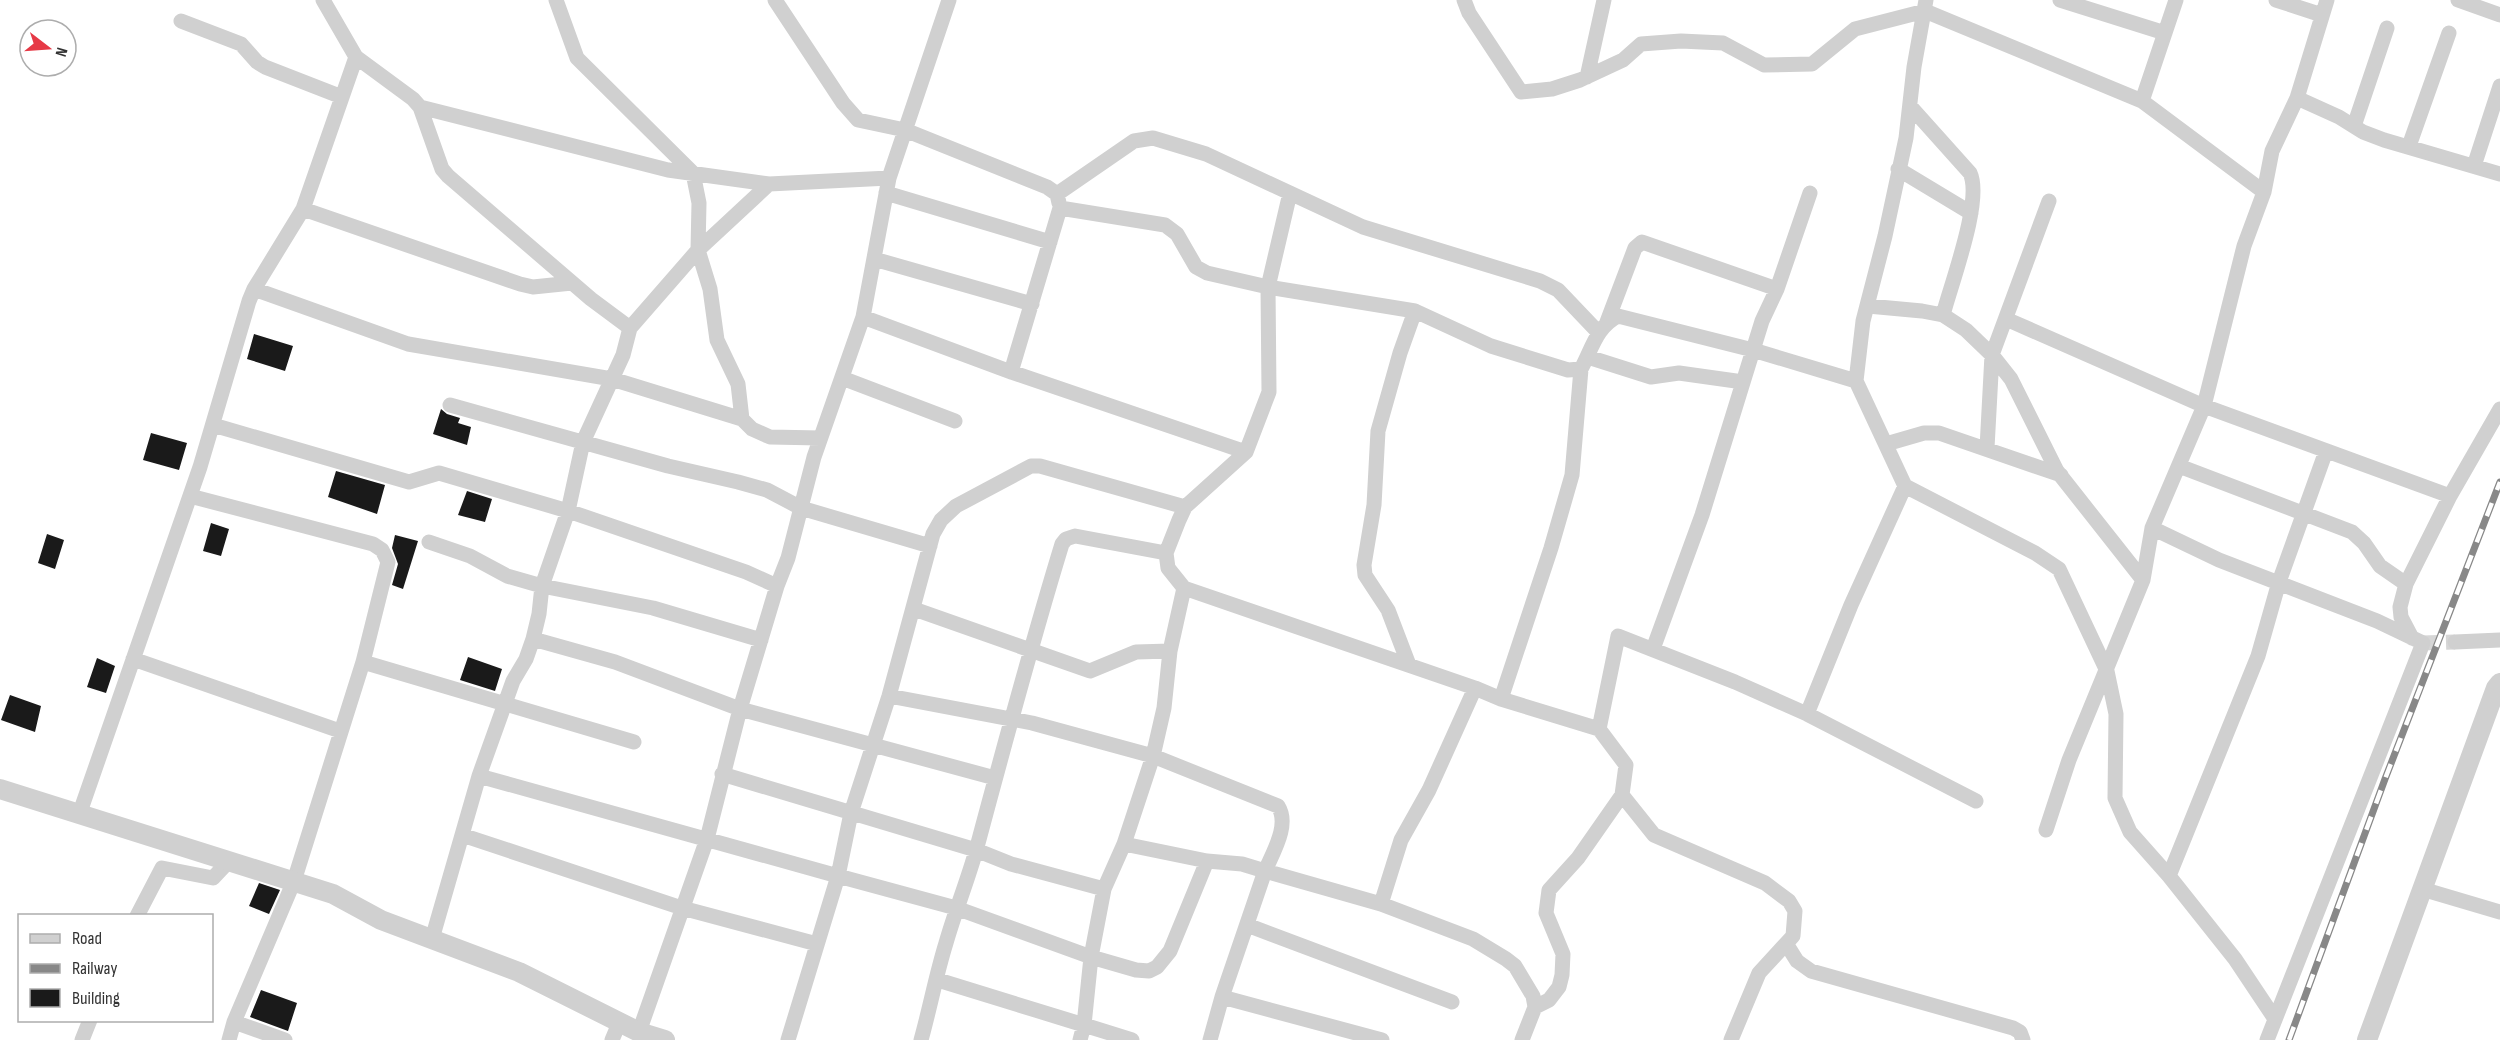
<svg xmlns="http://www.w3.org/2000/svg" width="2500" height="1040" font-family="'Sofia Sans Condensed',sans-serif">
	<rect width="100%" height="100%" fill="#fff"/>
	<path fill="#1a1a1a" d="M254,334L293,346L285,371L247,359Z
		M441,409L447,414L460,418L458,423L471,427L467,445L433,434Z
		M151,433L187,443L179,470L143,460Z
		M336,471L385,485L377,514L328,497Z
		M467,491L492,499L485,522L458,515Z
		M211,523L229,529L221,556L203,551Z
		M47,534L64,540L55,569L38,563Z
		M395,535L418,541L403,589L392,585L398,564L392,548Z
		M468,657L502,669L495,691L460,680Z
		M97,658L115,666L106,693L87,687Z
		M10,695L41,706L35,732L1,720Z
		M259,883L280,890L269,914L249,906Z
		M261,990L297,1003L288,1031L250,1017Z"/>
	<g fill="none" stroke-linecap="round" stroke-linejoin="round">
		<path stroke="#d6d6d6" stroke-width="15" stroke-dasharray="15 8" stroke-linecap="butt" d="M2423,643L2455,642"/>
		<path stroke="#d0d0d0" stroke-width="15" d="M323,0L356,57L413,99L420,107L442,169L448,176L591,299L630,328
			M556,0L577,58L693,173L699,203L698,250L710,289L717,340L738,384L742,419L752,429L770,437L820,438
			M775,0L843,103L858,120L905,130L1047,187L1057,194L1059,203
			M1464,0L1469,13L1521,92L1552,89L1580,80L1623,60L1641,44L1681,41L1723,43L1764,65L1812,64L1855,29L1925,11L2142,101L2264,192
			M1926,0L1914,67L1906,138L1885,236L1863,321L1856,381L1905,486L2035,553L2059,569L2107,671L2116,714L2115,798L2130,832L2169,876L2235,959L2275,1019
			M2060,0L2165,33
			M2276,0L2322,15
			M2458,0L2500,15
			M181,21L241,44L257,62L265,67L342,97
			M1587,77L1604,0
			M2297,98L2339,117L2363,132L2384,140L2500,174
			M2142,101L2176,0
			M1910,106L1970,173C1983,200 1951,284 1943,315
			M420,107L668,170L769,184L889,178
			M2354,126L2387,28
			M2409,146L2449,33
			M2474,166L2500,86
			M1898,169L1971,213
			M886,193L1050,242
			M1057,194L1134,141L1153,138L1206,154L1363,227L1540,281L1558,290L1598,332
			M303,209L520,284L533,287L572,283
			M874,259L1032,304
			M254,289L408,344L612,379L742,419
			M1868,306L1922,311L1943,315L1966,330L1992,355L2011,379L2057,471L2143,580
			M863,317L1011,372L1246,452L1185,507L1179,520L1166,553L1168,568L1184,588
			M2006,319L2204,406L2450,496
			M1607,322L1635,248L1642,242L1777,289
			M1588,357L1651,377L1679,373L1743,382
			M1011,372L1060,208L1165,225L1177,234L1196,267L1207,273L1268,287L1415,311
			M842,378L955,421
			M450,405L668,466L738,482L767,490L801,508L930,546
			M213,425L409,482L439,473L568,511L746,572L777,586
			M1886,444L1924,433H1939L2061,475
			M1987,448L1992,355L2049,201
			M1246,452L1269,392L1268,287L1290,193
			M2179,466L2352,532L2364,543L2380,566L2406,584
			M190,496L373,544L382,550L388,562L363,662L294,881L234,1022L229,1040
			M1185,507L1040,466H1031L956,506L941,520L933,534L889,696L851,813L838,876L956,908L1091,957L1136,970L1149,971L1157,967L1170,951L1207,861
			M2152,528L2219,560L2377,621L2423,643L2267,1040
			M429,542L470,556L507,576L542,586L653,608L761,640
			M914,609L1090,671L1136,652L1170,651L1184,588L1475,688L1501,699L1599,729L1618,636L1735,682L1807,714L1976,801
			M2412,638L2401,617L2400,607L2406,584L2450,496L2500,409
			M533,639L615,662L740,709L995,778
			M2455,642L2500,640
			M1653,649L1702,515L1762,321L1777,289L1810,193
			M1170,651L1164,708L1153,756L1278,806C1290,825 1273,852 1265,871L1381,904L1473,939L1506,959L1515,966L1533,996L1535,1007L1522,1040
			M133,659L340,731
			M363,662L634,742
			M1409,665L1388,610L1365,575L1364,565L1374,505L1378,431L1400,353L1415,311L1491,346L1568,370L1581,369C1592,349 1596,327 1618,316L1753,350L1856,381
			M889,696L1032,723L1153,756L1124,844L1207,861L1242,864L1265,871L1222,997L1210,1040
			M1501,699L1551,548L1572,475L1581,369
			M1807,714L1851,605L1905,486
			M722,774L976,850L1011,864L1104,889
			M479,776L838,876L788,1040
			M1622,795L1654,835L1765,883L1789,901L1795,911L1793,936L1759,973L1731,1040
			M79,815L200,467L249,301L254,289L303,209L356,57
			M2046,830L2069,760L2143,580L2152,528L2204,406L2244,246L2264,192L2272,151L2297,98L2327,0
			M462,835L682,908L817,944
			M2169,876L2258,656L2279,582L2326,451
			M2422,889L2500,912
			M1381,904L1401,840L1429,790L1475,688
			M137,916L162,868L213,878L229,861
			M1247,925L1452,1002
			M432,939L479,776L513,681L526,659L533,639L539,614L542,586L568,511L583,442L623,355L630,328L698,250L769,184
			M1787,945L1797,961L1811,971L2013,1028L2020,1032L2023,1040
			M938,980L1084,1025L1091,957L1104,889L1124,844
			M1222,997L1382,1040
			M1535,1007L1549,1000L1559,987L1562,975L1563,954L1546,913L1549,890L1578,858L1622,795L1626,765L1599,729
			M234,1022L285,1040
			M639,1032L707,839L740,709L777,586L788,558L814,457L863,317L889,178L949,0
			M82,1040L90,1020
			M612,1040L620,1021
			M921,1040C930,1008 936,975 946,943C955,911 968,880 977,847C1004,746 1031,645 1062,544L1066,539L1075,536L1166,553
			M1080,1040L1084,1025L1132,1040"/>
		<path stroke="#d0d0d0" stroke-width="20" d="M0,789L333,894L381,920L519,972L639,1032L665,1040
			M2367,1040L2496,688L2500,683"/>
		<defs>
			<path id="rail" d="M2289,1040L2385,779L2500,482"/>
		</defs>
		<use href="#rail" stroke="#888" stroke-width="7"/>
		<use href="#rail" stroke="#fff" stroke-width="4.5" stroke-dasharray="14" stroke-linecap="butt"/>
	</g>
	<rect x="18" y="914" width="195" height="108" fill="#ffffff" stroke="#adadad" stroke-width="1.5"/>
	<rect x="30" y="934" width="30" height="9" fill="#d0d0d0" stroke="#adadad" stroke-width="1.5"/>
	<text x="72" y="944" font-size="18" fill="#333333">Road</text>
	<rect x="30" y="964" width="30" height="9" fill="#888888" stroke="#adadad" stroke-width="1.5"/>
	<text x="72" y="974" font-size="18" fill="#333333">Railway</text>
	<rect x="30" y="989" width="30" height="18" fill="#1a1a1a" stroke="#adadad" stroke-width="1.5"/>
	<text x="72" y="1004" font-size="18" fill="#333333">Building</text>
	<g transform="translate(48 48) rotate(107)"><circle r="28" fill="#ffffff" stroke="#adadad" stroke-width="1.5"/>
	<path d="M0-4.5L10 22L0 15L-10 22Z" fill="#e63946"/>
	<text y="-9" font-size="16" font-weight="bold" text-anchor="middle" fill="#333333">N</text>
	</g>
</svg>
